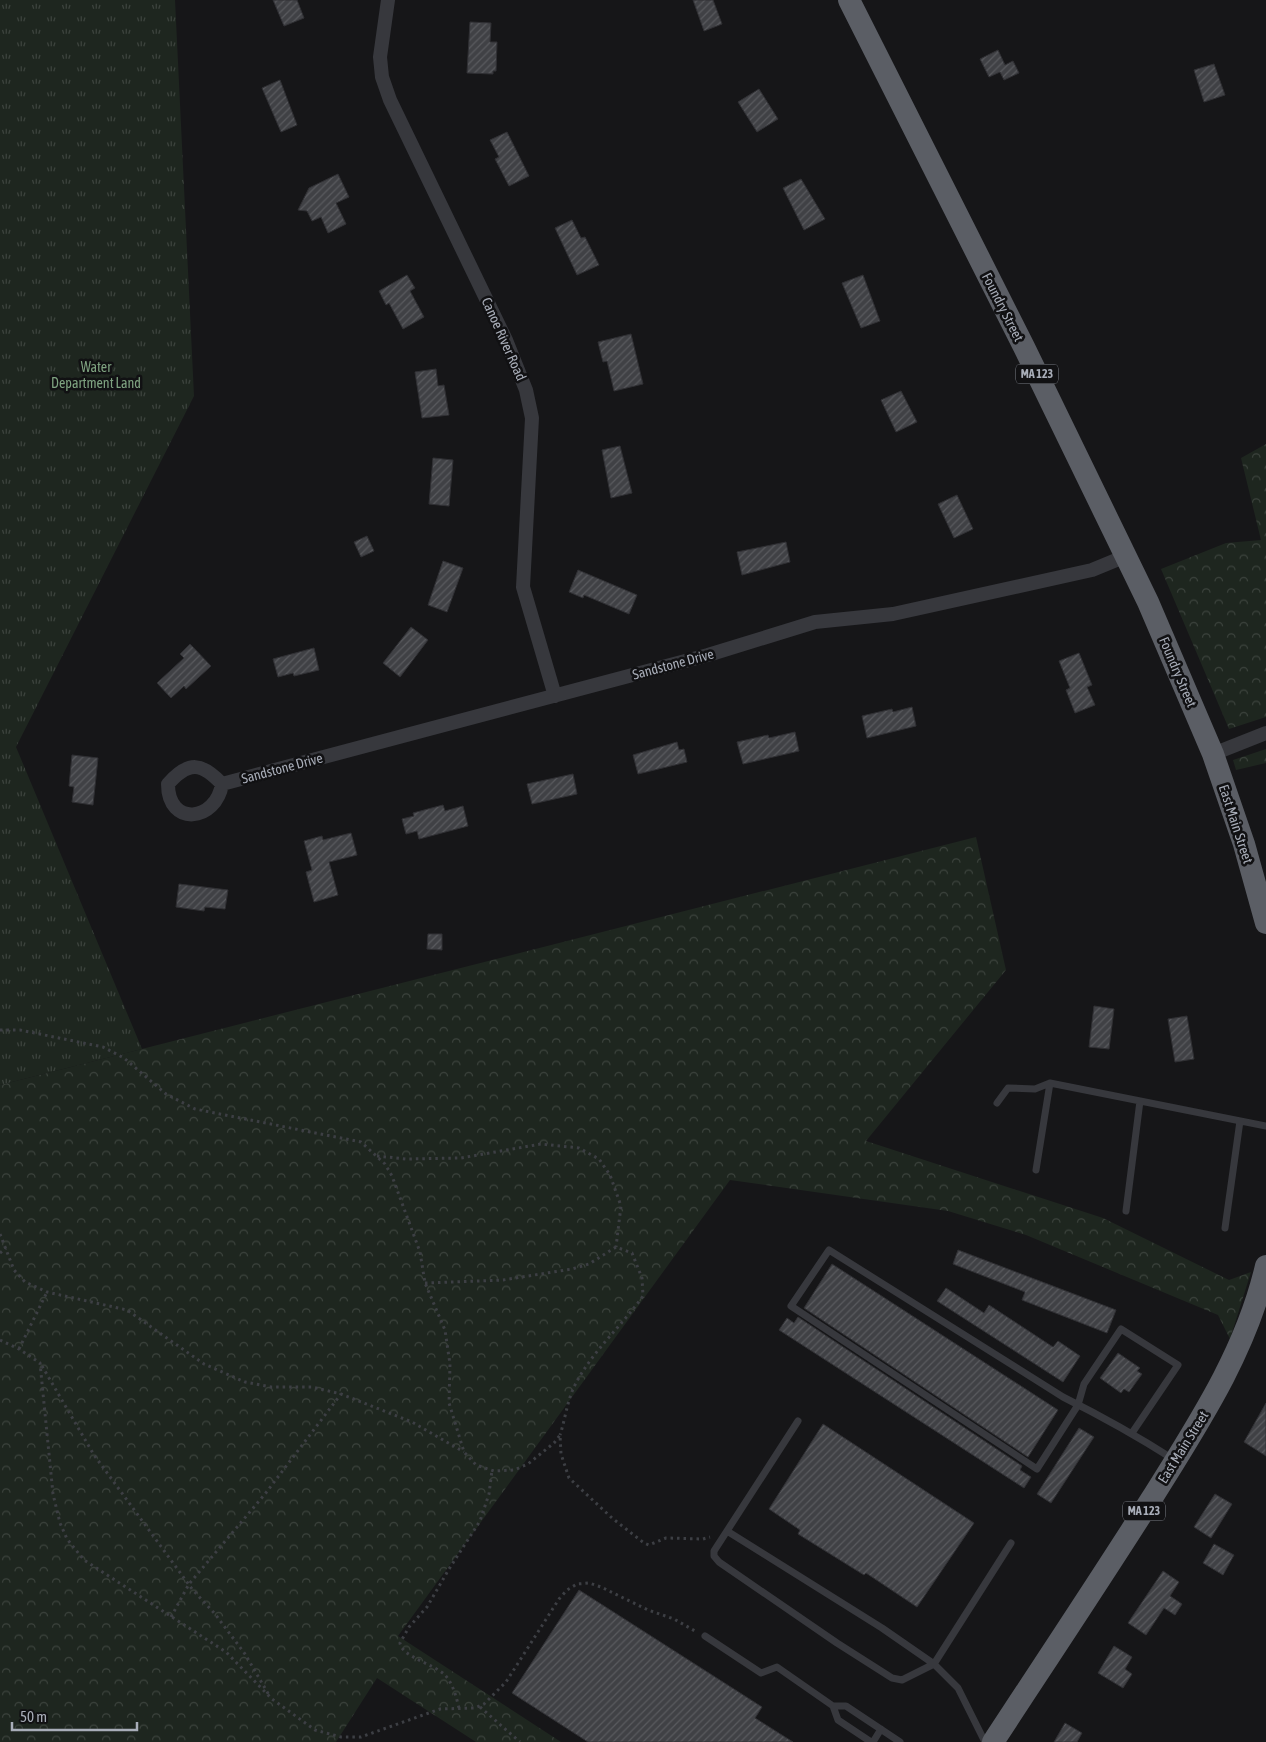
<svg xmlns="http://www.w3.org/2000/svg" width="1266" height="1742" font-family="'Asap Condensed',sans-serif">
	<defs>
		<pattern id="forest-crowns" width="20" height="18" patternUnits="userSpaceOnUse" patternTransform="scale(1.25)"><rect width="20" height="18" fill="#1e261f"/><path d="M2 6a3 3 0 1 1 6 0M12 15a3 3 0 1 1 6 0" fill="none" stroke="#3c433d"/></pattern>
		<pattern id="park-tufts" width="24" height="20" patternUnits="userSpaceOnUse" patternTransform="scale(1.25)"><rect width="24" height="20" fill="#1e261f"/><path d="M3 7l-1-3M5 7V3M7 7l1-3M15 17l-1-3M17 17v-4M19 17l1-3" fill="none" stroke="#3c433d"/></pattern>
		<pattern id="building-hatch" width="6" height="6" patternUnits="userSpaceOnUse" patternTransform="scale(1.25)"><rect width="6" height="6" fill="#404145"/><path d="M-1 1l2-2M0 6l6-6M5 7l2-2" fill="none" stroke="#595a5e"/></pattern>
	</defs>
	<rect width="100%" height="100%" fill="#161618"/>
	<path fill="url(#forest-crowns)" d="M1266,444V717L1229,729L1161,569L1226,543L1261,540L1241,458Z
		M1266,749V763L1236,770L1233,760Z
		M976,837L1006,970L866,1141L1103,1218L1229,1280L1251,1272L1230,1339L1218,1315L1026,1235L948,1211L730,1180L398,1636L561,1742H476L377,1678L336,1742H0V1085Z"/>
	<path fill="url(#park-tufts)" d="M0,0H175L194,396L16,747L142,1049L0,1085Z"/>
	<path fill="url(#building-hatch)" stroke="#303034" d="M273,0H297L304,18L284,26Z
		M693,0H713L722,24L704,31Z
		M470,22L491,23L490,42H497L496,71H493V74L467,73Z
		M998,50L1005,65L1013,61L1019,73L1004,80L1000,72L989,77L980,59Z
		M1214,64L1225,95L1204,102L1194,70Z
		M280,80L297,125L281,132L262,88Z
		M759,89L778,119L757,132L738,102Z
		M507,132L529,176L509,186L495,159L499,157L490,140Z
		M338,174L349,197L336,203L346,224L328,233L321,217L312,221L307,211L298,210L309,188Z
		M801,179L825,219L804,230L783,188Z
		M572,220L581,238L585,237L599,265L577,275L555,228Z
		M407,275L415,288L410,291L424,317L403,329L389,303L386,305L379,291Z
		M863,275L880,321L861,328L842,283Z
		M631,334L643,384L614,391L607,361L603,362L598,342Z
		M436,369L438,386L444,385L449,415L422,418L415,372Z
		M901,391L917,422L896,432L881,400Z
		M620,446L632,493L611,498L602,450Z
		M433,458L453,460L449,506L429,504Z
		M957,495L973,529L954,538L938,504Z
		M367,536L374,551L361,557L354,542Z
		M786,542L790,562L742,575L737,552Z
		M443,561L463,568L447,612L428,605Z
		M578,570L637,595L629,614L584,595L583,598L569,592Z
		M411,627L428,640L400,677L383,663Z
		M190,644L211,666L186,689L184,686L171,698L157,683L184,658L180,654Z
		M314,648L319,670L294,676L293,673L278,677L273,659Z
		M1079,653L1092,685L1087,687L1095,705L1075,713L1066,690L1070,688L1059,661Z
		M912,707L916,726L867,738L862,716L892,709L893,712Z
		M795,732L799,751L743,764L737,742L768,735L769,738Z
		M677,742L679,750L684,749L687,762L638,774L633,755Z
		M72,755L98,758L93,805L72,802L74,787L69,786Z
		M573,774L577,794L532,804L527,784Z
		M443,805L445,811L463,806L468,826L419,839L417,831L406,834L402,819L414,816L413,813Z
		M351,833L357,855L329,862L338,895L314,902L306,872L312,870L304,841L322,836L323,840Z
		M179,884L228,890L225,909L205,907L204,911L176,907Z
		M428,934H442V950L427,949Z
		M1094,1006L1114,1009L1109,1049L1089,1047Z
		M1187,1016L1194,1059L1175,1062L1168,1019Z
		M958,1250L1116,1310L1107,1333L1022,1300L1025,1292L953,1264Z
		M832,1264L1058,1410L1028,1457L804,1308Z
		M946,1288L984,1313L989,1305L1053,1347L1058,1341L1080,1356L1063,1382L937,1301Z
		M798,1317L1022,1466L1020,1470L1031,1477L1024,1488L779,1330L787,1318L794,1323Z
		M1118,1353L1140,1368L1137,1371L1142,1374L1129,1392L1124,1389L1121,1393L1100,1378Z
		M1266,1403V1456L1244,1442Z
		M823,1424L974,1523L917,1607L866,1573L864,1575L798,1534L800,1530L769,1509Z
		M1079,1428L1094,1437L1051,1503L1037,1494Z
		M1215,1494L1232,1504L1211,1538L1194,1527Z
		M1214,1544L1234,1555L1223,1575L1203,1563Z
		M1163,1571L1179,1582L1170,1596L1182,1604L1175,1615L1164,1608L1146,1635L1128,1623Z
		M579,1590L762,1707L755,1718L793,1742H588L512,1693Z
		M1114,1646L1132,1657L1125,1669L1132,1674L1123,1688L1098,1673Z
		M1065,1723L1082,1733L1077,1742H1054Z"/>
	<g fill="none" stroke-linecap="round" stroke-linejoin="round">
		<path stroke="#3d3f44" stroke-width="3" stroke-dasharray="2.5 4" stroke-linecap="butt" d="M0,1030H20L103,1047L124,1058L166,1094L195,1109L361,1142L385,1164L392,1176L420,1252L425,1283L445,1330L450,1364L449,1403L464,1452L476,1465L494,1471L514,1470L528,1464L554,1443L560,1435L561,1454L569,1478L612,1518L644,1543L649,1545L666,1538L703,1539L710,1537
			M377,1156L406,1159L461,1158L541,1144L579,1148L599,1159L610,1175L621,1206L616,1247
			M0,1234L14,1270L25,1282L47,1292L127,1310L204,1364L245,1382L271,1387H312L341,1394L412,1422L464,1452
			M0,1253L6,1248
			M425,1283L503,1280L572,1269L589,1264L616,1247L632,1253L642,1278L643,1296C621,1327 591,1352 574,1387C567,1402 565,1420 560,1435
			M0,1340L19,1349L40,1363L53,1494L60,1523L67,1539L84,1560L226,1652L272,1699L315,1730L341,1737H361L440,1709L475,1708L484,1704L506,1682L559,1599L567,1590L577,1584L589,1583L601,1587L648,1610L674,1619L695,1631
			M19,1349L47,1292
			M42,1366L94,1455L192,1589L215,1614L245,1654L269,1695
			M171,1617L189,1584L265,1494L341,1394
			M480,1707L520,1742
			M459,1708C456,1696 453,1684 445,1675C434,1664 402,1657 400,1643L409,1627L427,1607L449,1569L480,1521L489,1494L492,1470"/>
		<path stroke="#37383d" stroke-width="7" d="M997,1103L1008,1088L1035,1089L1050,1083
			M1036,1170L1050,1083L1266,1126
			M1126,1211L1140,1101
			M1225,1228L1240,1121
			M798,1421L714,1551V1556L719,1562L837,1643L892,1678L902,1680L934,1664L1011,1543
			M1132,1433L1178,1365L1121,1329L1084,1384L1078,1405L1037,1469L791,1306L829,1250L1063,1397C1101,1416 1137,1436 1173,1459
			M727,1531L882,1628L934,1664L958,1688L985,1742
			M705,1636L761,1673L777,1667L833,1706
			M871,1742L838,1720L833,1706H846L900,1742
			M873,1742L881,1729"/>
		<path stroke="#37383d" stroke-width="14" d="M388,0L380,57L382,77L390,100L506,340L526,390L532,418L523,587L555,696
			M1213,754L1266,733
			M222,784C202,763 189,760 168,784C168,827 216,822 222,784L708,655L815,622L893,614L1092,570L1126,556"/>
		<path stroke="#5b5e65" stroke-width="22" d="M849,0L1024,347L1148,602L1213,754L1244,844L1266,923
			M993,1742C1046,1661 1100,1580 1152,1498C1198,1424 1246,1352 1266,1266"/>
	</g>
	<g text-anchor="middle" stroke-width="5" stroke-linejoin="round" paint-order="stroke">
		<g fill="#111113" stroke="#7b7e86" stroke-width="1">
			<rect x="1016" y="364.5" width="42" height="19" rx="4"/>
			<rect x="1123" y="1501.5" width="42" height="19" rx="4"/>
		</g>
		<g font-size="12" font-weight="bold" fill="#a8adb8">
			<text x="1037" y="378">MA 123</text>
			<text x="1144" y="1515">MA 123</text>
		</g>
		<g font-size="14" fill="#a8adb8" stroke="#111113">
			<text transform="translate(1003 307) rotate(63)" y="5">Foundry Street</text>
			<text transform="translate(504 339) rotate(66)" y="5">Canoe River Road</text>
			<text transform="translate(673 664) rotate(-15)" y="5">Sandstone Drive</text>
			<text transform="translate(1178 672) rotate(67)" y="5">Foundry Street</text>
			<text transform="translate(282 768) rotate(-15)" y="5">Sandstone Drive</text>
			<text transform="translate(1236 824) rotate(72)" y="5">East Main Street</text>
			<text transform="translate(1183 1447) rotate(-58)" y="5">East Main Street</text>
		</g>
		<g font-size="14" fill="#7fa381" stroke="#111113">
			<text x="96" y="372">Water<tspan x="96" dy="16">Department Land</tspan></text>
		</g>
	</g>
	<path d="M12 1722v8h125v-8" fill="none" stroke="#a8adb8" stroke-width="2.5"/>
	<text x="20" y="1722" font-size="15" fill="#a8adb8" stroke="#111113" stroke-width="4" paint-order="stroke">50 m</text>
</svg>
